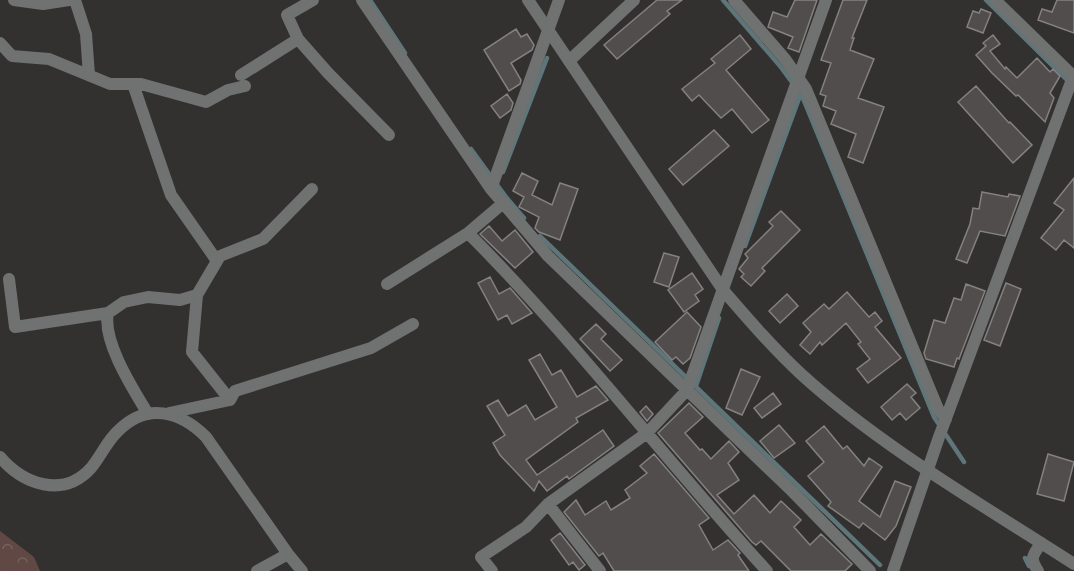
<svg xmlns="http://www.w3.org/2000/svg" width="1074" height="571" font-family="'IBM Plex Sans',sans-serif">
	<defs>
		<pattern id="forest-crowns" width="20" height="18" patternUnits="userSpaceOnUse" patternTransform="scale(1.5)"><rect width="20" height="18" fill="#604844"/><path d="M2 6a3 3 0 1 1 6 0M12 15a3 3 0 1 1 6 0" fill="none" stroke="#76625e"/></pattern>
	</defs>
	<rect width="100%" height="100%" fill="#333030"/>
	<path fill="url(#forest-crowns)" d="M0,531L34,557L40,571H0Z"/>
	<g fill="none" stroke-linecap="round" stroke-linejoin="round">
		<path stroke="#5e7679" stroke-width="4.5" d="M370,0L405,53
			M723,0L780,66L802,96L934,417L964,462
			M986,0L1068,81
			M471,149L506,197L524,218
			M503,172L547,58
			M540,236L880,565
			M745,246L801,93
			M696,386L719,318
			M1025,558L1029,566"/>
	</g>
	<path fill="#504d4c" stroke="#848180" stroke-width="1.5" d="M657,0H682L667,11L670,14L617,59L604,45Z
		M795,0H817L799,52L788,48L793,37L768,27L773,12L787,17Z
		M843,0H867L852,38H854L850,50L874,59L858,98L884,107L863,163L848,157L856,134L831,124L836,111L823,106L826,96L820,94L831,63L821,60Z
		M1057,0H1074V33L1038,20L1042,9L1052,12Z
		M981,9L991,13L983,33L967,27L973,11L979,13Z
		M516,29L521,37L527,34L534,45L532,50L511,63L521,80L520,84L509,91L484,50Z
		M740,35L751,49L726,70L769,120L752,133L732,109L721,118L699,95L692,101L682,89L715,63L711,59Z
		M993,35L1000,44L990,51L1005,69L1006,67L1017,78L1037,58L1050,72L1053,69L1060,76L1050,93L1054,98L1045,122L1018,95L1016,96L992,73L976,55L986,46L983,43Z
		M976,86L1009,123L1010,122L1032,145L1013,163L958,102Z
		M507,94L513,103L511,110L500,118L491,106Z
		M714,130L729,146L683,185L669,169Z
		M522,173L538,181L532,195L552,205L560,183L578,189L560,240L539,232L535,228L539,217L519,207L524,197L513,191Z
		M1074,178V248L1064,240L1056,250L1041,238L1064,210L1054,203Z
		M982,192L1008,197L1009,194L1020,196L1005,236L980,231L967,263L956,259L970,224L973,208L979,209Z
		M781,211L800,230L762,268L765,271L751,286L741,277L744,274L739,269L748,258L745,254L773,226L769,222Z
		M489,226L502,241L515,230L533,252L515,268L480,234Z
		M664,253L679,257L669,287L654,282Z
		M692,273L703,289L695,295L699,301L684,312L668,290Z
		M490,277L499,294L510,288L532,313L512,324L507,315L498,320L478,283Z
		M1006,283L1021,289L1000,346L984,340Z
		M966,284L985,291L959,359L957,358L954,367L926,359L924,353L934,320L945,323L954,298L961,300Z
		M847,292L869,317L875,312L882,321L875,327L901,358L868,383L857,369L870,359L858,344L861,342L846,323L822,345L820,342L810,354L800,345L811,332L803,323L824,304L829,309Z
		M787,294L798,306L780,323L769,311Z
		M687,312L701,327L690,358L683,364L676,357L672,360L655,342Z
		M596,324L606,334L601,339L622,360L610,371L580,339Z
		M540,354L552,375L561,370L577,397L596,386L608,400L576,418L578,422L526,460L537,475L603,430L614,446L569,479L567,476L547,491L539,481L534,491L500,455L493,443L505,435L487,406L498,400L508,416L526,405L535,420L557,407L529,360Z
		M741,369L760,377L742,415L726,408Z
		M907,384L916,393L911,397L920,408L906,420L900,413L892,420L881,407Z
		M773,393L781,404L762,418L754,408Z
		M689,403L703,417L685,433L700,450L702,449L711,459L729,441L739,452L728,463L739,480L717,495L734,514L754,495L770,513L781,501L801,520L794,527L810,545L821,534L852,564L845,571H791L761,541L756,545L752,542L658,433Z
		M646,406L653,414L647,421L640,412Z
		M779,425L795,443L774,458L760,441Z
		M824,426L843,449L847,446L864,466L869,458L882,467L859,501L880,517L895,481L911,487L896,526L885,540L863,523L859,528L828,506L831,502L808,476L824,462L806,441Z
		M654,454L709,518L699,525L713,550L728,540L740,553L738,555L749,571H614L603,553L599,556L564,512L576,500L585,515L606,501L611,510L630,498L625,490L647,473L640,466Z
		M1048,454L1074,462L1064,501L1037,494Z
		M560,533L585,565L579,570L573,562L569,565L551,540Z"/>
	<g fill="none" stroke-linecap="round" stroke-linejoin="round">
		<path stroke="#707171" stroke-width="12" d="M14,0L43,4L69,0
			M75,0L86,34L89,75
			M313,0L287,15L298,39L328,73L389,135
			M362,0L491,189L548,256L793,492L870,571
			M734,0L785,59L806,89L938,409L946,419
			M995,0L1074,77
			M0,43L12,56L49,59L110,84H141L206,102L228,90L245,86
			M569,61L634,0
			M241,75L298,39
			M133,84L171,195L217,261
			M491,189L559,0
			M468,233C574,339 665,460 767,571
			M9,279L15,327L108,313
			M387,284L468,233L502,204
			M197,295L192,352L230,400
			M169,413L230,400L235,391L371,348L413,324
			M148,414C133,389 102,341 108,313L124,302L148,297L180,300L197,295L220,256L263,239L312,189
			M0,457C23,484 63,499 91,468C101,456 107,441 118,431C147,402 180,411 206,437L288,554L302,571
			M548,504L600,571
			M257,571L288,554
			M492,571L481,557L526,527L548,504L647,433L687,390L826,0
			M893,571L939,437L1074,74
			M1038,571C1029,557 1033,556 1041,543"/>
		<path stroke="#707171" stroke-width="12" d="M528,0L723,290C748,319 773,348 801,374C881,447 983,505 1074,564"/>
	</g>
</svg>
